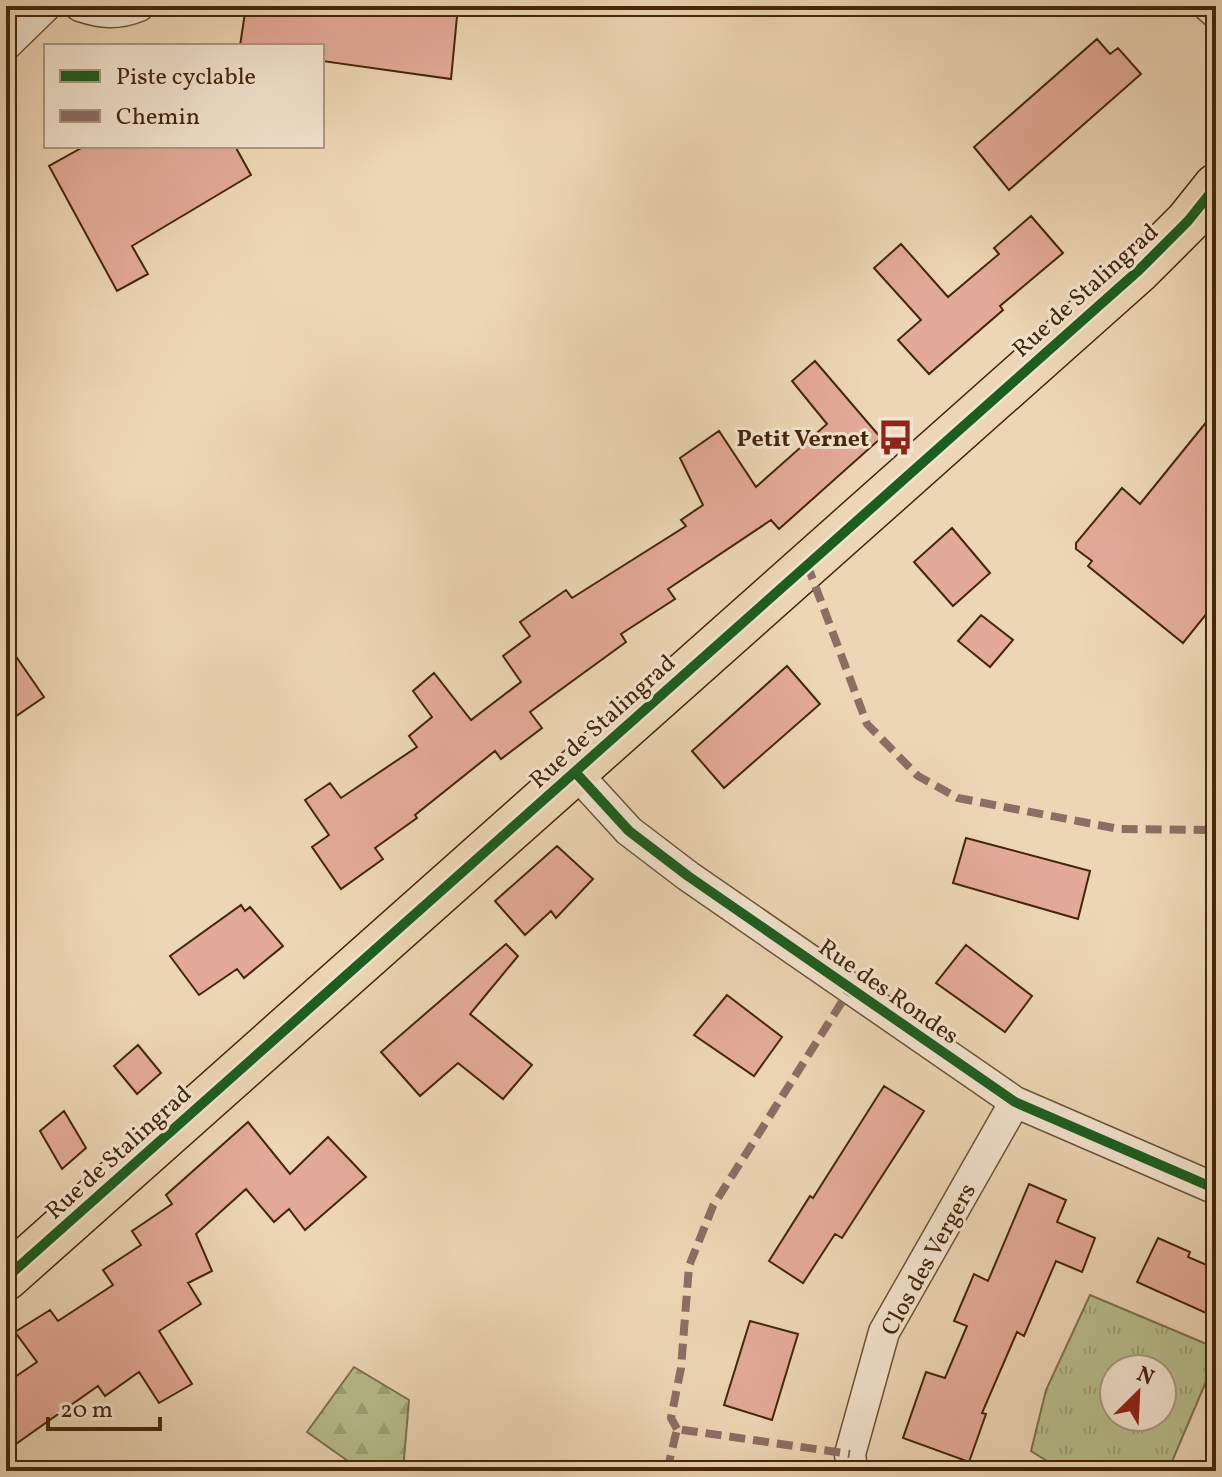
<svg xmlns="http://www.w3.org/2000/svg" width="1222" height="1477" font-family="Vollkorn,serif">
	<defs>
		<pattern id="grass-tufts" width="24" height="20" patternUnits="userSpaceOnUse" patternTransform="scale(2)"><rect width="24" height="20" fill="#b8be8d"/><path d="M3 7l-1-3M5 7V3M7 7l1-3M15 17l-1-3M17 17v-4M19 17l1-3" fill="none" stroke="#9fa378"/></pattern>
		<pattern id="forest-firs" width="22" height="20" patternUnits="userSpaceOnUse" patternTransform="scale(2)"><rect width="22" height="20" fill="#b8be8d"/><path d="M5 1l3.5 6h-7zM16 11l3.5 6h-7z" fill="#9fa378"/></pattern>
	</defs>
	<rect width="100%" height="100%" fill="#edd6b5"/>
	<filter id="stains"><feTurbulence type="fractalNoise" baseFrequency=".0025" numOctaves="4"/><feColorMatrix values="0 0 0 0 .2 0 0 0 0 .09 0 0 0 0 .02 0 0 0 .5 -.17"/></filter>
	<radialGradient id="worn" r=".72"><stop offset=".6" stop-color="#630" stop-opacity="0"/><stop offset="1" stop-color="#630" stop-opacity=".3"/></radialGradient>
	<path fill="url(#grass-tufts)" stroke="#7e724c" stroke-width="2" fill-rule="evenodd" d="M1090,1295L1216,1348V1358L1168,1471H1063L1031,1451L1046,1390ZM1114,1369H1162V1417H1114Z"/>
	<path fill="url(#forest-firs)" stroke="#7e724c" stroke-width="2" d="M354,1367L409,1400L403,1471H362L307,1432Z"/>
	<path fill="#e4aa99" stroke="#44260a" stroke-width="2" d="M246,6H458L451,79L322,61V46H240Z
		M1097,39L1110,54L1118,48L1141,74L1009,190L974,147Z
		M85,146H235L251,175L132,246L148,274L117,291L49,166Z
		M1031,216L1063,253L1000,306L1003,310L929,374L898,340L921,320L874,268L901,244L948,297L999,254L994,248Z
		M815,361L881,438L779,529L771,520L668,589L675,599L621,634L626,642L530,712L542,728L501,759L495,751L415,815L417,818L375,848L383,859L341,889L312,847L329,835L305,800L330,783L341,798L417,747L409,736L432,717L413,691L434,673L471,720L521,682L503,656L530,636L520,622L566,590L572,598L686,526L681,520L703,505L680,458L719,431L756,487L827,424L792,381Z
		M1216,410V602L1183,643L1088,566L1092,561L1076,549V543L1122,488L1140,504Z
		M952,528L990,573L953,606L914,562Z
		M981,615L1013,640L990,667L958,641Z
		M6,642L44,697L6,723Z
		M787,666L820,704L724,788L692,751Z
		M966,838L1090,871L1078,919L953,883Z
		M557,846L593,879L556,918L551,911L525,935L495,901Z
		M241,905L245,911L250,907L283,946L244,978L237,969L199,995L170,956Z
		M506,944L518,956L470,1014L532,1065L503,1099L458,1063L420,1096L381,1052Z
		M966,945L1032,996L1005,1032L936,983Z
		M727,995L782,1037L754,1076L694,1035Z
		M138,1045L161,1073L137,1094L114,1066Z
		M884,1086L924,1111L842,1238L835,1234L803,1283L769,1261L810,1196L813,1198Z
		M64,1111L86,1148L62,1169L40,1131Z
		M248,1122L290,1174L328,1137L366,1177L305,1230L289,1209L274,1222L246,1189L196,1234L212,1271L188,1283L201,1304L159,1331L192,1384L159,1403L139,1372L105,1396L98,1386L6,1451V1383L37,1362L15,1332L50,1310L58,1321L113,1285L103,1270L141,1245L132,1231L172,1204L166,1195Z
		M1029,1184L1066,1200L1057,1222L1095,1238L1082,1272L1056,1261L1024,1336L1017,1332L982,1413L986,1414L969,1462L903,1438L926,1372L945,1378L967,1326L954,1321L974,1274L988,1281Z
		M1158,1238L1190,1252L1188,1257L1216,1269V1290L1206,1313L1137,1282Z
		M750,1321L798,1334L772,1420L724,1405Z"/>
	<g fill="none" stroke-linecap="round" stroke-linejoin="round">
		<defs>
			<path id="street" d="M80,6C101,13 117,15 139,6
				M1208,6L1216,13
				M6,45L46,6
				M575,772L629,831L688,876L1015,1102L1216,1189
				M852,1471L850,1454L884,1332L1015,1102"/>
			<path id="primary" d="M6,1278L1139,270L1188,221L1216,186"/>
		</defs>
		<use href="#street" stroke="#6e5235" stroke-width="33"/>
		<use href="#primary" stroke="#44260a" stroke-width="47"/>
		<use href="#street" stroke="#f3e4cf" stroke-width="30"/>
		<use href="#primary" stroke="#edd6b5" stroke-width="44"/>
		<path stroke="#8d6e63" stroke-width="8" stroke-dasharray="16 8" stroke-linecap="butt" d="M807,564L867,724L918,776L958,798L1119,829L1216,830
			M677,1429L671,1418L681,1368L689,1266L713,1206L850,989
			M667,1471L677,1429L850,1454"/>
		<defs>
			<path id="cycleway" d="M575,772L629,831L688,876L1015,1102L1216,1189
				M6,1278L1139,270L1188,221L1216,186"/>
		</defs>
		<use href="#cycleway" stroke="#f3e4cf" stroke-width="15"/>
		<use href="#cycleway" stroke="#1b5e20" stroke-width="10"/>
	</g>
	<defs>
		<symbol id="bus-bare" viewBox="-9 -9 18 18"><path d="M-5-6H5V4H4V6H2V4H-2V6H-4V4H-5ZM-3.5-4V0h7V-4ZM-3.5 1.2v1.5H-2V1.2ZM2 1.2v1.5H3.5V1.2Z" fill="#8f2418" stroke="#f3e4cf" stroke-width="2.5" paint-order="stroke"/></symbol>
	</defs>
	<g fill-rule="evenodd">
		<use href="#bus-bare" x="870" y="412" width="51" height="51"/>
	</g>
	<g text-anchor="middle" stroke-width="6" stroke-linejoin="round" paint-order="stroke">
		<g font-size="24" fill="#44260a" stroke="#f3e4cf">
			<text transform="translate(1085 290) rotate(-42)" y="8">Rue de Stalingrad</text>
			<text transform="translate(602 721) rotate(-42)" y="8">Rue de Stalingrad</text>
			<text transform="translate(889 991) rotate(35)" y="8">Rue des Rondes</text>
			<text transform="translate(118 1152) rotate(-42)" y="8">Rue de Stalingrad</text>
			<text transform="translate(928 1259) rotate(-61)" y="8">Clos des Vergers</text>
		</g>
		<g font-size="24" font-weight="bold" fill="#44260a" stroke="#f3e4cf" text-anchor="end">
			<text x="869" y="446">Petit Vernet</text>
		</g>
	</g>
	<rect width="1222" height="1477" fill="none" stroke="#edd6b5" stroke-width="32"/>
	<rect x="8" y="8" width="1206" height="1461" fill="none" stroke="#44260a" stroke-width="4"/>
	<rect x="16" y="16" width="1190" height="1445" fill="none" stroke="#44260a" stroke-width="2"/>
	<rect x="44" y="44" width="280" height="104" fill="#f3e4cf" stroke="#ad9880" stroke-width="2"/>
	<rect x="60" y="70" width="40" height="12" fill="#1b5e20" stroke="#ad9880" stroke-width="2"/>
	<text x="116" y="84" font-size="24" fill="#44260a">Piste cyclable</text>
	<rect x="60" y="110" width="40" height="12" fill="#8d6e63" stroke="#ad9880" stroke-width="2"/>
	<text x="116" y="124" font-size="24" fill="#44260a">Chemin</text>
	<g transform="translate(1138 1393) rotate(24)"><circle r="38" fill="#f3e4cf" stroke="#ad9880" stroke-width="2"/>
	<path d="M0-6L14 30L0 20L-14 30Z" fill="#8f2418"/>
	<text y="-12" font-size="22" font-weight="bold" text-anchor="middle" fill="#44260a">N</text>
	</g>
	<path d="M48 1417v12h112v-12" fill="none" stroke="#44260a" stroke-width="4"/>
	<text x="60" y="1417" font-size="24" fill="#44260a" stroke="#f3e4cf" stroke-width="6" paint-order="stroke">20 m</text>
	<rect width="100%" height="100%" filter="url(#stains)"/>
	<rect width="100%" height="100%" fill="url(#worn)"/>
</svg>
